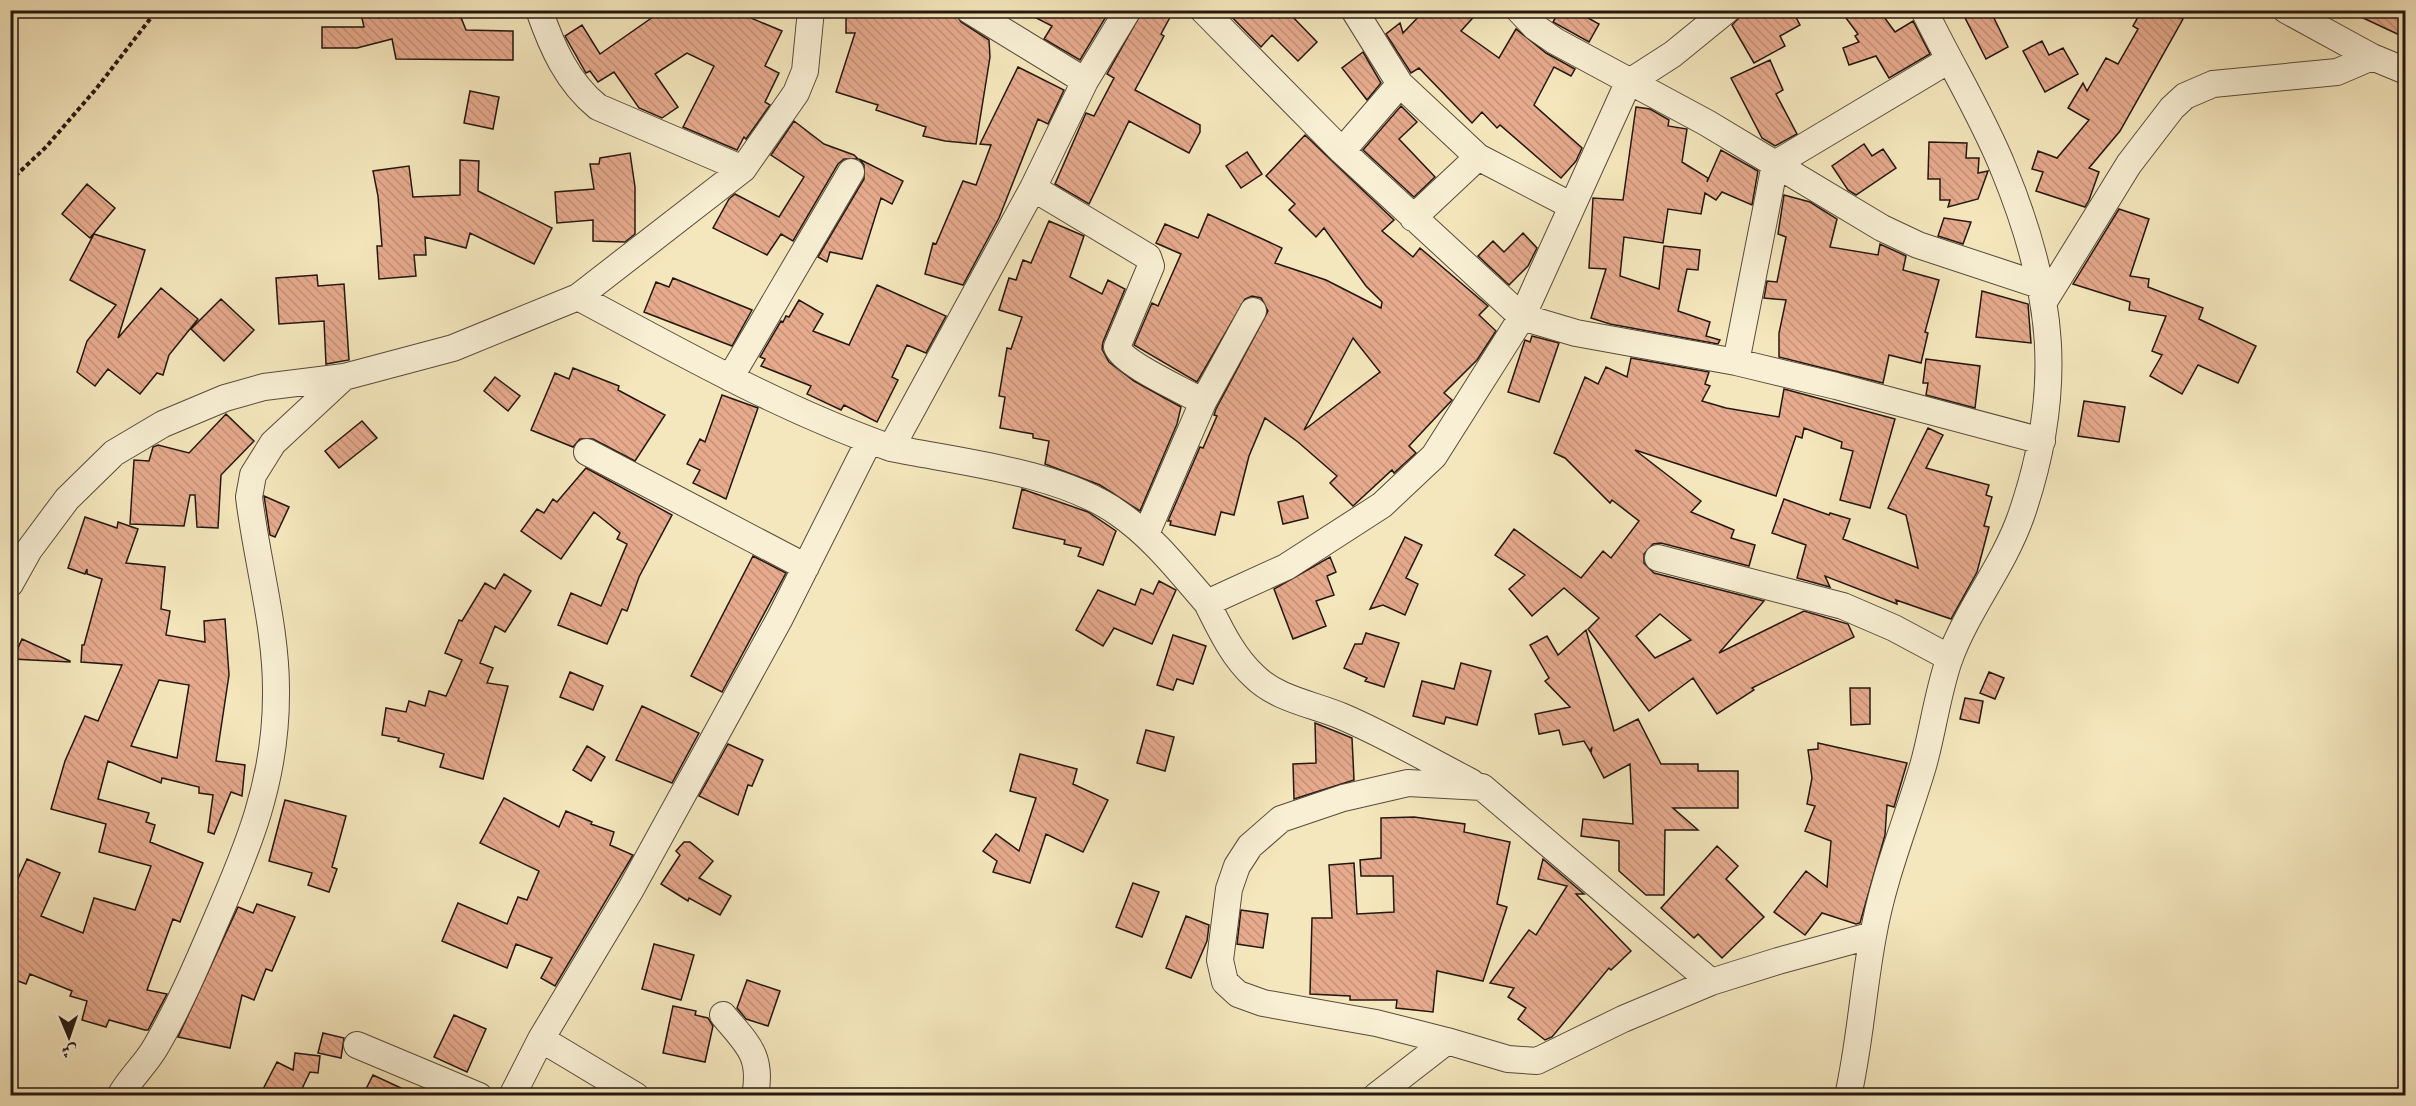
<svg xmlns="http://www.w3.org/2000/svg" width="2416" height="1106" font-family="'Gentium Book Plus',Amiri,serif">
	<defs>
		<pattern id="building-back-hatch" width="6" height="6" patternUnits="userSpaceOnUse" patternTransform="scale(1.5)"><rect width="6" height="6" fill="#e6aa8d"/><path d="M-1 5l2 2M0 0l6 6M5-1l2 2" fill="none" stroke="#c59279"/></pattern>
	</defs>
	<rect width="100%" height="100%" fill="#f5e7bd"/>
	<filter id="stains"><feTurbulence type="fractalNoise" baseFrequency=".00333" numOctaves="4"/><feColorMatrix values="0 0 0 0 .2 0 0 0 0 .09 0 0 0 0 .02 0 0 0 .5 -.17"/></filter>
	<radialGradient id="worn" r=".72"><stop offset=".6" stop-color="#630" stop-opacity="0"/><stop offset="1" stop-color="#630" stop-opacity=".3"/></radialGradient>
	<path fill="url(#building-back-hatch)" stroke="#241710" stroke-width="1.5" fill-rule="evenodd" d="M360,10H458L466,30L513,31V60L396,59L392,39L357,48H322V27H364Z
		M663,10H732L782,31L765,66L779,73L765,102L770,105L746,139L744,137L737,150L683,127L714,66L687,53L655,74L678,107L662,118L639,108L614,72L598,82L590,71L586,73L565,36L582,25L600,54Z
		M873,10H954L961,22L989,40L990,57L976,144L945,141L923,136L926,127L876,110L878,105L836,92L855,33H846V14L871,15Z
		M1021,10H1110L1080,60L1044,39L1052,26Z
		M1143,10H1174L1161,34L1164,36L1135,90L1200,125V132L1189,153L1129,121L1089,204L1055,184L1086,113L1094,116L1114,78L1107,74Z
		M1225,10H1286L1317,42L1298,61L1272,35L1261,47Z
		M1425,10H1480L1461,31L1499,58L1516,29L1546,53L1575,69L1571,76L1554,67L1534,105L1582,148L1576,161L1561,178L1500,125L1497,128L1482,112L1472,123L1419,68L1411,73L1386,34L1400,23L1403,33Z
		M1560,10H1574L1599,24L1589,42L1553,22Z
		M1742,10H1792L1800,25L1780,36L1785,46L1754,63L1732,25L1741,16Z
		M1840,10H1879L1895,32L1913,21L1930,54L1889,78L1876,56L1849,65L1843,48L1859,42L1855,36L1858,34Z
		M1961,10H1990L2008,47L1986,59Z
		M2142,10H2167L2183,19L2120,131L2089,168L2099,172L2089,200L2085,207L2036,191L2043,172L2032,169L2038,151L2057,158L2089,120L2068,108L2083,83L2087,91L2106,58L2118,64L2138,29L2133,26Z
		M2346,10H2406V38Z
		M2042,41L2049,55L2063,48L2078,74L2045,92L2023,51Z
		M1363,52L1381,83L1367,100L1342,68Z
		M1770,60L1783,90L1776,94L1797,134L1775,146L1762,138L1731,78Z
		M1018,67L1064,90L1048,124L1038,119L999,218L963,285L925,274L933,243L936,244L963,181L976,185L991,145L980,144Z
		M470,91L499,97L493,129L464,123Z
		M1401,106L1417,122L1399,139L1435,177L1414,197L1363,150Z
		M1636,107L1650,109L1669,120L1668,126L1687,129L1682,162L1708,178L1707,182L1721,150L1758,171L1752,205L1722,192L1716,200L1705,193L1701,214L1668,209L1663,243L1624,237L1620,276L1659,289L1664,246L1700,250L1698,270L1687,269L1678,311L1710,322L1706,336L1720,340L1718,344L1610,324L1591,318L1606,269L1589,268L1593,198L1623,200Z
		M794,121L824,144L854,155L858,159H844L838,164L793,241L781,234L767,255L713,228L729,199L735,194L779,217L804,177L771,155Z
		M1305,135L1394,220L1382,231L1413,257L1420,248L1488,306L1479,315L1496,331L1477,360L1444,393L1452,400L1409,446L1416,453L1394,473L1392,470L1353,506L1330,483L1337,476L1298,442L1265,418L1249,456L1234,515L1221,512L1215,535L1170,525L1171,521H1168L1200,447L1203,448L1217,416L1214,415L1216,409L1268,311L1261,298L1252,296L1245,299L1197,382L1134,345L1152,303L1158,306L1181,254L1156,243L1165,224L1198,238L1208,214L1282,248L1275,263L1326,280L1381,308L1382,302L1366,286L1324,228L1316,237L1289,210L1295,204L1266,176ZM1353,338L1380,372L1304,430Z
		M1929,142L1967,143L1966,158H1979L1978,173L1988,171L1978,199L1948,207L1950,200H1940V179H1928Z
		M1864,144L1872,156L1883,149L1896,168L1856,195L1848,190L1832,166Z
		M1247,152L1262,174L1241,188L1226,166Z
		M630,153L635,187V234L625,242L593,241V220L557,223L555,192L594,189L590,164H599L600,158Z
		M859,159L903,181L892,204L881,198L862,259L830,252L827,262L818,257L864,179V165Z
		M460,160L479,161L478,191L552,228L534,264L470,233L466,248L425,237L426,255H414L416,276L379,279L377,246H382L378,196L373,171L409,166L413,197L460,195Z
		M87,184L115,208L90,238L62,214Z
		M1784,195L1810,202L1837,219L1830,247L1878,255L1880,244L1906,256L1903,270L1939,280L1925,332L1928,333L1921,363L1889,355L1883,383L1779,357V333L1786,300L1764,298L1767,281L1777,282L1786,237L1778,234Z
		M2119,209L2149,219L2130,276L2149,279L2148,287L2203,308L2199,319L2256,346L2238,383L2198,365L2182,394L2150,376L2162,355L2152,351L2166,316L2129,310L2130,302L2073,284Z
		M1944,218L1971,222L1963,244L1938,236Z
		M1049,221L1084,236L1070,277L1102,294L1108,280L1125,289L1103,342L1102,349L1109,362L1134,381L1181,407L1177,424L1140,511L1100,485L1045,464L1049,441L1033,438V434L1000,428L1005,397L999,396L1007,348L1011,349L1022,317L999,310L1009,278L1016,280L1023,260L1031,263Z
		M1523,233L1537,248L1528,266L1509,285L1478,256L1493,241L1504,252Z
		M94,234L145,250L118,338L161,288L198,319L169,355L163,375L157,373L140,394L108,369L95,386L77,372L87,341L116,305L70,280Z
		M317,275L318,286L344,284L349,360L326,364L324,321L279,324L276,278Z
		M673,278L752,310L732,346L644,312L656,282L669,287Z
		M877,285L946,316L926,353L907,345L892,377L898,380L877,422L844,405L841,410L807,394L811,386L761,366L765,359L760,357L781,321L783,322L786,316L789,317L799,300L823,314L813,331L849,345Z
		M1982,291L2028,304L2031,343L1976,337Z
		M221,299L254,330L224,361L191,329Z
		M1532,336L1559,343L1539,402L1508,392L1525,340L1530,342Z
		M1631,358L1709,372L1705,384L1710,386L1702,401L1726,408L1779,417L1784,389L1895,419L1870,508L1840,500L1853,451L1841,448L1842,442L1804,428L1802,438L1796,436L1776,496L1635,450L1701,501L1691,512L1734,530L1731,538L1755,545L1749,566L1661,543L1653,544L1644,554V563L1654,573L1764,601L1719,653L1804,611L1848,624L1854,637L1752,688L1754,690L1717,714L1693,678L1649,711L1588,629L1599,618L1564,588L1532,616L1509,589L1525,575L1495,555L1514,529L1581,578L1603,551L1611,558L1639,521L1612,500L1610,503L1565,458L1554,453L1585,377L1598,384L1606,367L1627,377ZM1660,614L1691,640L1655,658L1636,636Z
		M1926,359L1980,366L1975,408L1926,395L1928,383H1923Z
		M573,368L619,386L618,390L665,415L635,461L593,439H580L573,447L531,430L555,373L569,379Z
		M495,377L520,396L508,411L484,391Z
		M722,395L758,408L726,499L693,483L700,470L687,464L700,439L705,442Z
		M2084,401L2125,407L2119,442L2078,436Z
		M226,414L254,441L221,475L218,528L197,527L195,495H190L184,526L130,524L134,460L149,461L153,447L158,445L189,453Z
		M362,421L377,438L339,468L325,451Z
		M1928,428L1943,435L1926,468L1989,485L1986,495L1992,497L1984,526L1989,527L1977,572L1951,619L1896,600L1897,604L1825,576L1830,587L1797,578L1806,545L1772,533L1784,499L1829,515L1830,513L1850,519L1843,539L1918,568L1906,515L1888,508Z
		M586,468L672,515L639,577L627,611L622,609L607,644L558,625L571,593L601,606L627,544L617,539L620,533L594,512L561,559L521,531L537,509L544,513L553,499L557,502Z
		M1022,489L1088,512L1116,531L1103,565L1078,556L1081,548L1064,544L1065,540L1013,528Z
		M264,496L289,507L275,537L270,535Z
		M1303,496L1308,518L1283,524L1278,502Z
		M85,517L117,528L118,522L138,529L126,563L165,567L161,609L170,611L166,635L205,642L204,621L225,619L229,675L216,761L245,765L242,796L231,792L214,834L208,832L213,795L199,793V787L162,778L161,783L108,761L98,799L149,813L146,822L155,825L150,842L203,863L180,922L173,919L147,990L167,994L148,1030H145L109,1020L106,1027L82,1020L87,1001L70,996L72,991L30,974L26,984L10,978V896L27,859L60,873L41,916L83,933L94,898L135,910L151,866L99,852L106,824L51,809L65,761L85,716L98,721L122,665L81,662L82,645H84L102,579L87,574V569L85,574L68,568ZM159,680L189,685L177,758L131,746Z
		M1405,537L1422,545L1406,578L1418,584L1405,615L1383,605L1370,609Z
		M753,556L786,573L722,692L691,676Z
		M1330,557L1336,572L1327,576L1334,595L1316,601L1326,626L1293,639L1274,589Z
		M504,574L531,591L505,632L495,626L480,663L493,668L487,683L508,686L483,779L440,767L444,754L398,741L399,738L382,735L386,708L406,712L409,701L425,706L429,691L446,696L462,660L445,653L459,620L462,621L485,583L495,589Z
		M1159,581L1176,590L1152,644L1114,628L1103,646L1076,630L1098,590L1135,605L1141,589L1153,594Z
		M1586,630L1614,731L1638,719L1661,764H1698V771H1738V808H1673L1698,830H1665L1664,895H1646L1619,871V841L1581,836L1583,819L1633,824L1630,764L1604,778L1591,753L1592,747L1590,751L1584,741L1563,745L1559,730L1539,734L1535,714L1570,707L1545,681L1549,678L1530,645L1547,636L1558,655Z
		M1366,633L1399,643L1384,687L1365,681L1367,678L1344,668L1355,644H1362Z
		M1173,635L1206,646L1193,684L1177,679L1173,690L1157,685Z
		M22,639L70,661V662L13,659Z
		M1461,663L1491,671L1477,725L1446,717L1444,724L1413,716L1422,681L1454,689Z
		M570,672L603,686L593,710L560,697Z
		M1989,672L2004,678L1995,699L1980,693Z
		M1850,688H1870V724L1851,725Z
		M1965,698L1983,701L1979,723L1960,719Z
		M642,706L699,733L672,783L616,760Z
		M1315,723L1352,738L1354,780L1294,799L1293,764L1316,763Z
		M1146,730L1174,737L1165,771L1137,763Z
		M1818,743L1907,763L1894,807L1887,805L1885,835L1860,923L1856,924L1822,913L1805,935L1774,912L1806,871L1827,887L1831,841L1805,831L1815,806L1807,804L1812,778L1808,750L1818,749Z
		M728,744L763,760L752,786L748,785L738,815L699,796Z
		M587,746L605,757L591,781L573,770Z
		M1020,754L1077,769L1073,784L1108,800L1083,852L1046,834L1030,883L993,872L997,861L983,851L996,834L1019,851L1036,798L1010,791Z
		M504,798L559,827L566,811L592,822L591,824L614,832L610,845L633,855L555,986L541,978L552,958L516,944L507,968L442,941L458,903L507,924L518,897L527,900L539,871L480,843Z
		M285,800L346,816L332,867L337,869L329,892L308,885L312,873L269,861Z
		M1414,817L1465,824L1464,832L1510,842L1497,904L1507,907L1483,981L1437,971L1433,1012L1396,1008L1397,1000H1350V996L1310,994L1312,918H1332L1329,865L1354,863L1357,914L1394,912L1393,876H1361L1360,860L1381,858V818Z
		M684,842H690L713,861L699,878L731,896L720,915L689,898L688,901L661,884L680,855L676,851Z
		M1717,846L1738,866L1726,879L1764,917L1722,958L1698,934L1694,938L1661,908Z
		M1543,859L1584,894H1576L1631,951L1611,970L1609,968L1552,1037L1545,1040L1518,1019L1526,1008L1508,997L1514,988L1490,983L1529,930L1536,935L1567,886L1538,879Z
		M1133,883L1159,892L1142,937L1116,927Z
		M257,904L295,917L272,971L266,969L254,1000L242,995L230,1048L178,1037L238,907L253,913Z
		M1241,910L1268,914L1263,948L1237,944Z
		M1186,916L1209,925L1207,941L1191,978L1166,968Z
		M654,944L694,955L681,1000L642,989Z
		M747,980L780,991L768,1026L746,1019L737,1008Z
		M673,1006L696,1011L695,1015L708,1018L713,1026L705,1062L663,1053Z
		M454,1015L486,1029L467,1072L434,1057Z
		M323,1033L344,1038L341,1058L318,1053Z
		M295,1053L320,1056L318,1073L310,1072L299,1095H260L277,1062L293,1070Z
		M373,1075L416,1095H363Z"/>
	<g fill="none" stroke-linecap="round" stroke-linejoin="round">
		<defs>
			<path id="minor" d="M539,10C552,47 567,82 598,107L743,169
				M969,10L1085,81
				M1203,10L1342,151L1522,317L1576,333L1736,362L1836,386L2042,441
				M1519,10L1535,27L1555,41L1707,123L1882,228L1918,245L2042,286
				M2286,10L2372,57L2406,71
				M1400,84L1478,157L1572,206
				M1342,151L1400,84L1354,10
				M1033,188L1148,257L1151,266L1117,347C1123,364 1185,391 1203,402L1253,311
				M1413,218L1478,157
				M578,297C680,352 781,409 891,448C960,462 1060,472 1118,513C1153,537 1179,571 1207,603L1286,567L1382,505L1434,456L1522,317L1628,83L1673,54L1727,10
				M2045,300L2129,164L2172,108L2185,96L2213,84L2337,72L2372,57
				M1736,362L1775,164L1949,60
				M730,378L851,172
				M891,448L1033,188L1085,81L1128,10
				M587,452L806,567
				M1146,534L1203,402
				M1658,558L1843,606L1894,628L1950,658
				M10,584L29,550L67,499L114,453L163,424L225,398L264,387L344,377L453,348L578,297L743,169L796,93L805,71L811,10
				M1207,603C1220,629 1233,657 1254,676C1277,699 1312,704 1341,716C1386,735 1428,760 1471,782
				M723,1015C747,1044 763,1055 755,1096
				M541,1039L636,1096
				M1447,1041L1376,1023L1263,1003L1238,994L1225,982L1220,960L1229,889L1237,866L1250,846L1281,819L1343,798L1408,783L1482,787L1711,982L1778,961L1873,935
				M357,1045L479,1096
				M120,1096C130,1078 145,1065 155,1048C178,1009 196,967 214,925C248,848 276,781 276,695C277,629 257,563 249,497L253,475L273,443L344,377
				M512,1096L541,1039L631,889L780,618L869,441
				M1376,1096L1447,1041L1508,1059L1537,1061L1623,1019L1711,982
				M1848,1096C1860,1043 1863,989 1873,936C1883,878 1906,823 1923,766C1933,731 1937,695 1949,660C1967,610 2003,567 2021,516C2065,389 2054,292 2004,170C1982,115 1950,64 1924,10"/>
		</defs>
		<use href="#minor" stroke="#584b3b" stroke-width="28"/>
		<path stroke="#241710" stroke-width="4" stroke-dasharray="4.5 3" stroke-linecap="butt" d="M10,181L46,147L96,89L157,10"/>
		<use href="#minor" stroke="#f8efd4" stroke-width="26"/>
	</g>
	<rect width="2416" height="1106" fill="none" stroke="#f5e7bd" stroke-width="36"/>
	<rect x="12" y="12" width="2392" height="1082" fill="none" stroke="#241710" stroke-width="3"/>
	<rect x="18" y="18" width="2380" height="1070" fill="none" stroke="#241710" stroke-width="1.5"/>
	<g transform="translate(69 1037) rotate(178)" stroke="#f8efd4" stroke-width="4.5" paint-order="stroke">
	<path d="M0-4.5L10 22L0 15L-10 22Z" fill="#241710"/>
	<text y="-9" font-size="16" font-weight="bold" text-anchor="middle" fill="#241710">ش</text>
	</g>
	<rect width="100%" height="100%" filter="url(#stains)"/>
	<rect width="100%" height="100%" fill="url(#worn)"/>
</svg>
